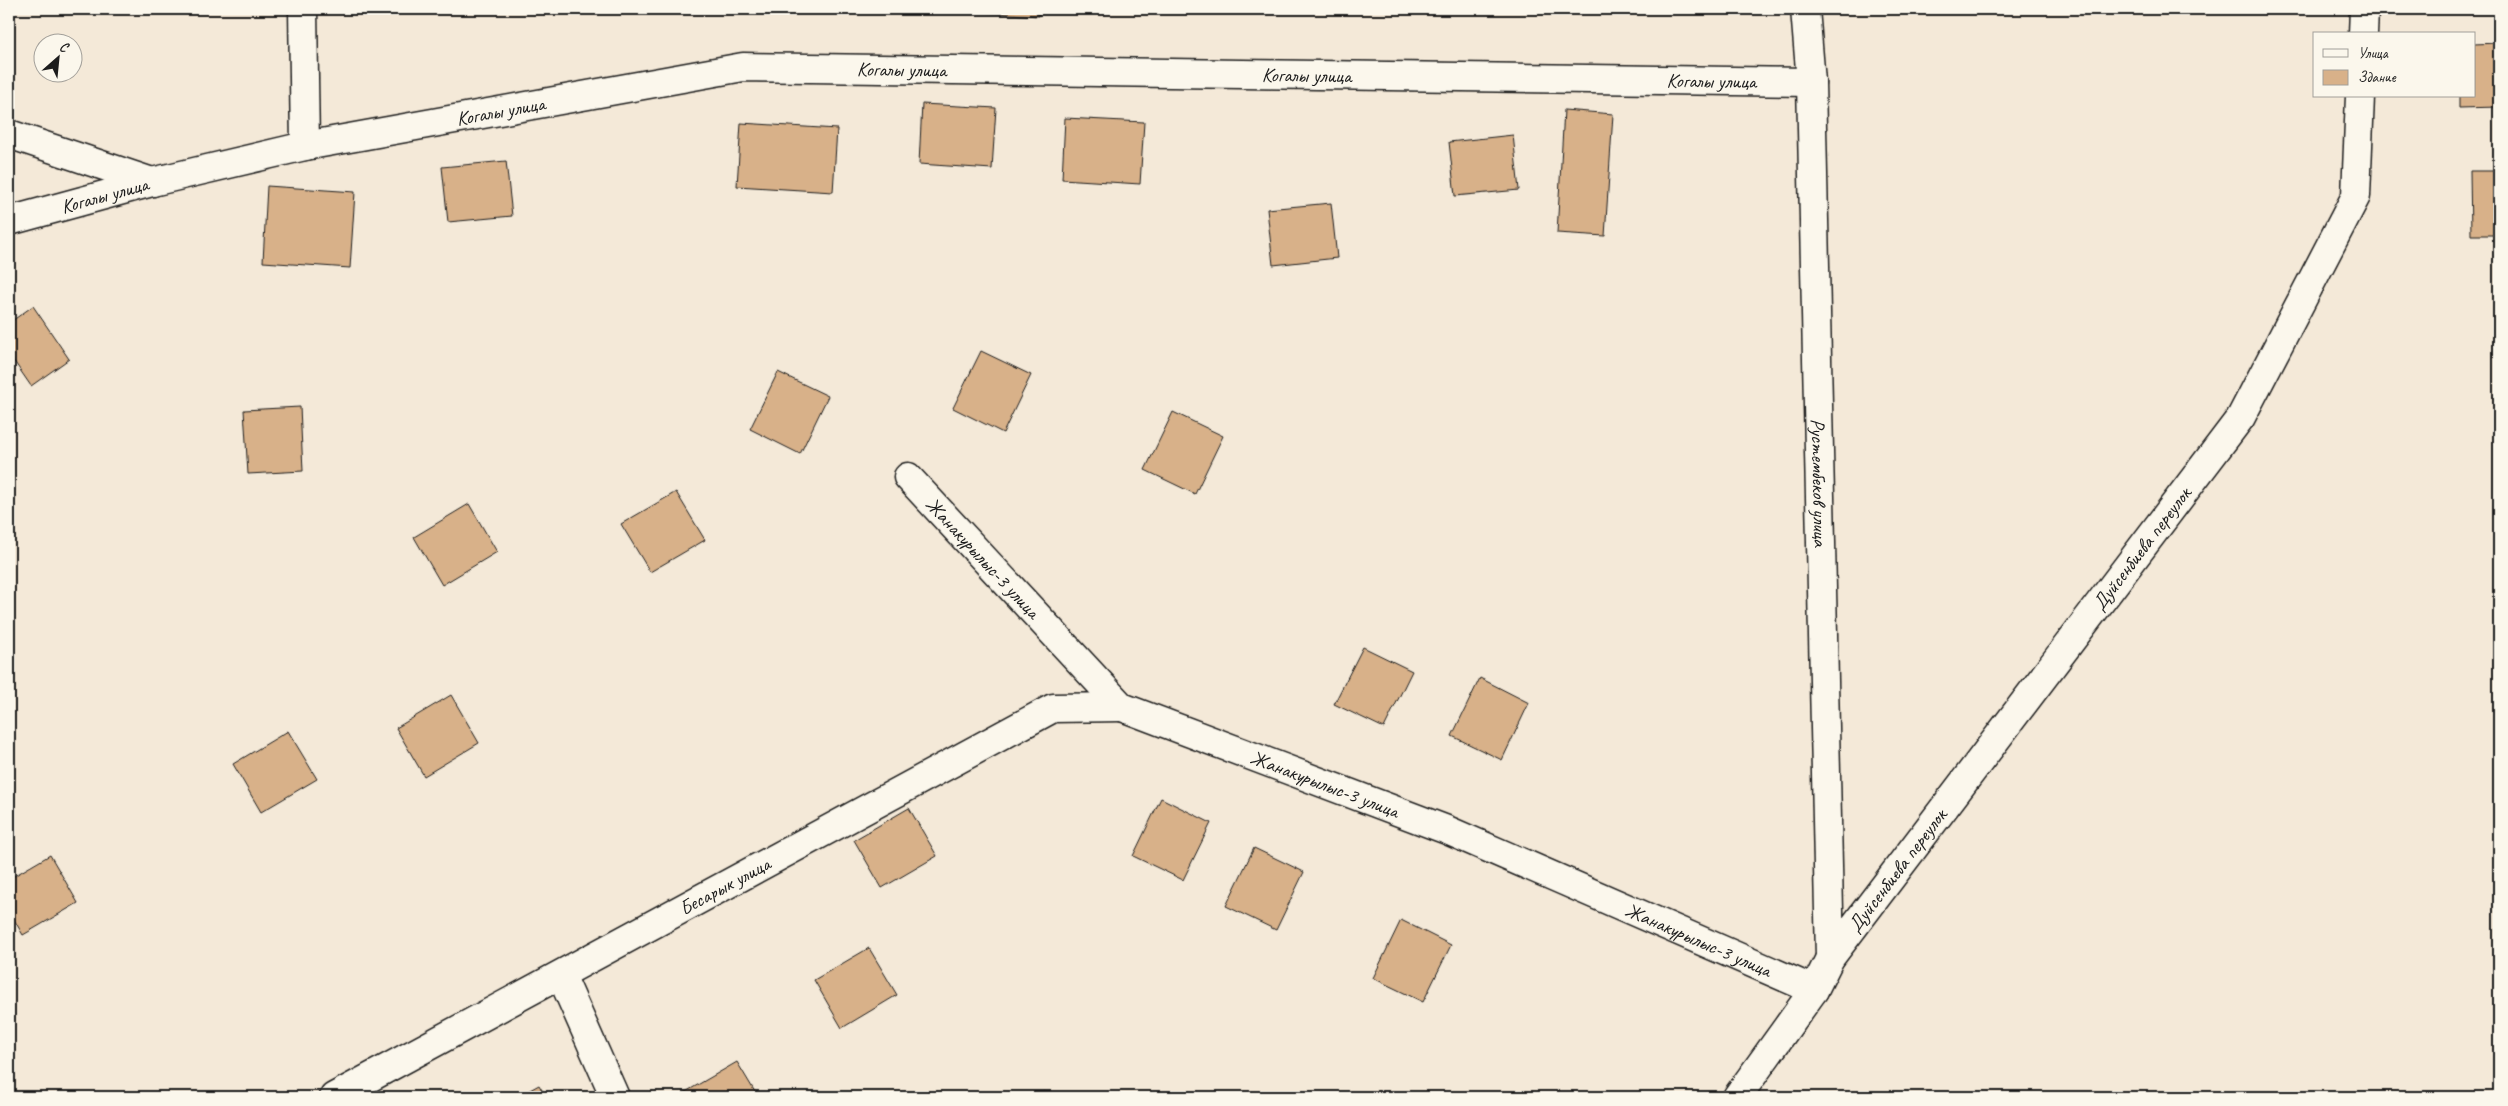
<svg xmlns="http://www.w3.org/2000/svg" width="2508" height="1106" font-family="Caveat,sans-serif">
	<rect width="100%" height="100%" fill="#f4e9d8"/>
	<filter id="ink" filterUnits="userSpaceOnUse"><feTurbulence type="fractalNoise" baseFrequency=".02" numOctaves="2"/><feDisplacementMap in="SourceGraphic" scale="10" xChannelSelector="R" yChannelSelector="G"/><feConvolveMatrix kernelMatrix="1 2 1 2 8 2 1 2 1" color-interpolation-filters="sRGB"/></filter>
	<g filter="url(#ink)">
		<path fill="#d8b189" stroke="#1c1c1c" d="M964,9H1039V16L964,11Z
			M2499,43V107L2459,108V96H2474V44Z
			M922,104L996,108L992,169L919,164Z
			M1564,110L1613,114L1605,236L1557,233Z
			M1065,118L1144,122L1140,184L1062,179Z
			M741,123L837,129L833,192L737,186Z
			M1513,135L1519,190L1455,196L1449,142Z
			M506,161L512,216L448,222L442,167Z
			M2470,171H2499V235H2471Z
			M267,186L355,192L350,268L263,262Z
			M1331,203L1337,258L1273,265L1267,209Z
			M33,306L69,359L31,386L9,354V323Z
			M981,351L1031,375L1003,433L953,408Z
			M778,372L828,396L800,454L750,429Z
			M300,407L303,471L248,474L244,410Z
			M1173,412L1223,436L1195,494L1145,470Z
			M676,492L705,540L650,572L621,524Z
			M469,504L497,552L442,585L414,537Z
			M1363,647L1412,671L1384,728L1334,704Z
			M1480,678L1529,703L1502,760L1452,736Z
			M451,695L479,743L424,776L396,728Z
			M288,731L317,779L261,812L233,764Z
			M1161,798L1211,823L1183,880L1133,856Z
			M909,808L937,856L882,888L854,840Z
			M1254,848L1304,872L1276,930L1226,906Z
			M50,855L78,903L23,935L9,911V879Z
			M1401,920L1451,945L1423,1002L1373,978Z
			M869,948L897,995L842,1028L814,980Z
			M737,1062L758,1097H684L682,1094Z
			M539,1085L546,1097H517Z
			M1045,1091L1048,1097H1035Z"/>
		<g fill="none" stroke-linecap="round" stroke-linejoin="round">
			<defs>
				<g id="street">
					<path d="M303,9L305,146"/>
					<path id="s1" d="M1805,9L1811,82L1830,958"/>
					<path d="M2363,34L2364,9"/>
					<path d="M9,134L152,182"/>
					<path id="s2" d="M9,221L152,182L305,146L743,67L1811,82"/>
					<path id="s3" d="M908,477L1122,707L1447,830L1814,990"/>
					<path d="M561,975L615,1097"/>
					<path id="s4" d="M334,1097L1053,708L1122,707"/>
					<path id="s5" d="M1737,1097L1814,990L1830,958L2241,417L2356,196L2360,96"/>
				</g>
			</defs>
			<use href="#street" stroke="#1c1c1c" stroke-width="31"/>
			<use href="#street" stroke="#fbf7ec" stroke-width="28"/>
		</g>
	</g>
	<g text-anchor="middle" stroke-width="4" stroke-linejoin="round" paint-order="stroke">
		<g font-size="20" fill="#1c1c1c" stroke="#fbf7ec">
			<text dy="7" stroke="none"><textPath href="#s2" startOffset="909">Когалы улица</textPath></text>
			<text dy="7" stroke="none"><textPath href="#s2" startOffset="1314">Когалы улица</textPath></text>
			<text dy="7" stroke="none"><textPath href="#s2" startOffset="1719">Когалы улица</textPath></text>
			<text dy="7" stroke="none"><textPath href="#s2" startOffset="504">Когалы улица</textPath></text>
			<text dy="7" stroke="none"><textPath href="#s2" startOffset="99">Когалы улица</textPath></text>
			<text dy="7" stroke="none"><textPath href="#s1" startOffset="474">Рустембеков улица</textPath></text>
			<text dy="7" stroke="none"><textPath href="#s5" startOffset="682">Дуйсенбиева переулок</textPath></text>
			<text dy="7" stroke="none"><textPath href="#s3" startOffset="110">Жанакурылыс-3 улица</textPath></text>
			<text dy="7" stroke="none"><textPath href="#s3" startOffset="531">Жанакурылыс-3 улица</textPath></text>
			<text dy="7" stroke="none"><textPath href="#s5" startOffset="278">Дуйсенбиева переулок</textPath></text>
			<text dy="7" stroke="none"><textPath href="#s4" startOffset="444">Бесарык улица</textPath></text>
			<text dy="7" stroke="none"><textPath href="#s3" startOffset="936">Жанакурылыс-3 улица</textPath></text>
		</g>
	</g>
	<rect width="2508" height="1106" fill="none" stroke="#fbf7ec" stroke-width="30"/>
	<rect x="15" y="15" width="2478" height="1076" fill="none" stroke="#1c1c1c" stroke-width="2" filter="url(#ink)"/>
	<rect x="2313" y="32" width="162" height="65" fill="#fbf7ec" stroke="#a29f99"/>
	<rect x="2323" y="49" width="25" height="8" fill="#fbf7ec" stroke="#a29f99"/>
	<text x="2358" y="58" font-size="15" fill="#1c1c1c">Улица</text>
	<rect x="2323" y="70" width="25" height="15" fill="#d8b189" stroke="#a29f99"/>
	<text x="2358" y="82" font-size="15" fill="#1c1c1c">Здание</text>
	<g transform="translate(58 58) rotate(27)"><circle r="24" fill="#fbf7ec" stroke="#a29f99"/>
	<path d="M0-4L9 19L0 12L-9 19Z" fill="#1c1c1c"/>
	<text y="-8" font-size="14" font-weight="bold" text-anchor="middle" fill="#1c1c1c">С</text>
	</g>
</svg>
